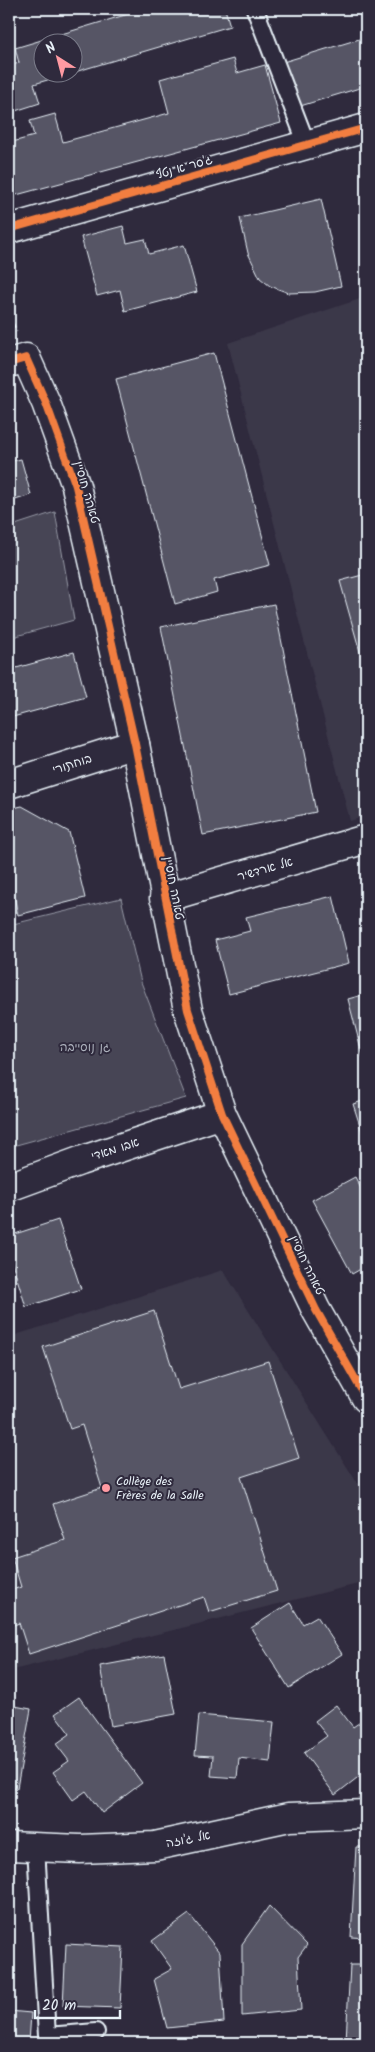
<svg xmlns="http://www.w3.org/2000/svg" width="375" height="2052" font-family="Kalam,'Playpen Sans Hebrew',sans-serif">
	<rect width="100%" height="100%" fill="#2f2a3d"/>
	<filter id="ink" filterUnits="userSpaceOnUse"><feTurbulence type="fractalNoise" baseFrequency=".02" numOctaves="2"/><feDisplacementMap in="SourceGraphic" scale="10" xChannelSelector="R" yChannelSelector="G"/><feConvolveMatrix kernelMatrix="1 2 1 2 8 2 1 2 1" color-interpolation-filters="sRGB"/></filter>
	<g filter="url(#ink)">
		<path fill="#3b3749" d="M366,297V816L350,821L228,343Z
			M223,1270L366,1497V1582L9,1671V1337Z"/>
		<path fill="#464455" stroke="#979aa6" d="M55,512L74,620L9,638V527Z
			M121,898L141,982L186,1098L9,1147V925Z"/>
		<path fill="#575565" stroke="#e8f1f8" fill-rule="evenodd" d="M145,9H225L230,26L34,84L40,103L9,113V66L19,63L15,48ZM42,42H72V72H42Z
			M366,37V86L297,107L283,62Z
			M233,59L237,73L265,65L281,123L9,197V143L34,136L30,121L55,114L63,142L169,113L160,79Z
			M321,199L341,286L315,292L289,293L270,286L260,278L248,253L240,218Z
			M123,226L127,243L145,239L149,254L184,245L197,292L125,311L120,290L97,296L81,237Z
			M214,353L270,565L214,580L217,592L175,604L116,379Z
			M21,459L31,495L9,502V462Z
			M366,574V673L340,581Z
			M274,604L316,812L203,835L161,627Z
			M74,652L86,697L9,718V670Z
			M22,806L69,832L85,898L18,915L13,891L9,892V809Z
			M333,896L349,963L229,994L215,940L250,931L246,917Z
			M366,994V1068L348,999Z
			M366,1100V1144L353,1104Z
			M355,1177L366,1198V1266L352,1274L312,1200Z
			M58,1220L81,1289L26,1307L9,1253V1236Z
			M154,1311L179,1389L268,1361L299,1458L241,1477L277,1591L209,1612L204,1597L29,1654L19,1623L9,1627V1591L21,1587L12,1557L65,1540L53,1504L102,1488L82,1425L70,1429L43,1347Z
			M290,1603L303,1624L317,1616L342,1654L289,1688L251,1628Z
			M164,1654L176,1714L111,1726L100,1666Z
			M79,1697L142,1783L102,1813L86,1791L73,1800L53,1772L69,1761L56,1744L70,1734L55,1714Z
			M9,1705L31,1709L17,1788L9,1787Z
			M336,1705L353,1727L366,1718V1771L335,1795L304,1753L327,1736L315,1721Z
			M199,1715L274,1722L270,1762L239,1758L237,1778L211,1776L213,1756L195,1755Z
			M356,1847H366V1938L351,1937Z
			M269,1906L307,1945L298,1957L301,2010L242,2016V1944Z
			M189,1914L220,1953L224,2022L167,2028L154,1979L172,1969L152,1941Z
			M9,1921L14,1922L11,1946L9,1945Z
			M66,1944L123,1947L120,2008L63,2006Z
			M350,1965H366V2042L346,2041Z
			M9,2011L31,2013L29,2043H9Z"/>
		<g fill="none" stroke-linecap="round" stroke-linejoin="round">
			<defs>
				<path id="lane" d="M255,9L307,145
					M36,1847L47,2036L96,2032"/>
				<path id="street" d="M9,229L366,128
					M9,784L135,744
					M164,898L366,839
					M9,1187L80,1161L222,1114
					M9,1846L80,1849L155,1846L289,1817L366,1814"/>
				<path id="secondary" d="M9,363L26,358L46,403L76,486L135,744L188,1010L222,1114L316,1310L366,1398"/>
			</defs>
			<use href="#lane" stroke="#e8f1f8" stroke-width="20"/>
			<use href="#street" stroke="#e8f1f8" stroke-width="31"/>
			<use href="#secondary" stroke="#e8f1f8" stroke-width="31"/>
			<path stroke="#e8f1f8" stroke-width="3" stroke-dasharray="5 4" stroke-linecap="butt" d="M9,315L16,332"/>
			<use href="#lane" stroke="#2f2a3d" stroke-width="16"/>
			<use href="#street" stroke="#2f2a3d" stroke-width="28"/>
			<use href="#secondary" stroke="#2f2a3d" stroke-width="28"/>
			<defs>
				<path id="cycleway" d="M9,229L366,128
					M9,363L26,358L46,403L76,486L135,744L188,1010L222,1114L316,1310L366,1398"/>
			</defs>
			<use href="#cycleway" stroke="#2f2a3d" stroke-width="11"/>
			<use href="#cycleway" stroke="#f27e40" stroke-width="8"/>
		</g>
	</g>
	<circle fill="#ff9aa2" stroke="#2f2a3d" stroke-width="2" cx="106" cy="1488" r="5"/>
	<g text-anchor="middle" stroke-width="4" stroke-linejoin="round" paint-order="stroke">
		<g font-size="12" fill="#e8f1f8" stroke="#2f2a3d">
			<text transform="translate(184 167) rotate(-16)" y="4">ג'סר א נטף</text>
			<text transform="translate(87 492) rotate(74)" y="4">טאהה חוסיין</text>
			<text transform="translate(72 764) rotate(-18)" y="4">בוחתורי</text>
			<text transform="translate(265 869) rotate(-16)" y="4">אל ארדשיר</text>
			<text transform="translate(174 888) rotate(79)" y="4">טאהה חוסיין</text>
			<text transform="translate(115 1149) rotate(-18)" y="4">אבו מאדי</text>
			<text transform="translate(307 1265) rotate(64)" y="4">טאהה חוסיין</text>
			<text transform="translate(188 1839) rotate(-11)" y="4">אל ג'וזה</text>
		</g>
		<g font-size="12" fill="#afb4bf" stroke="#2f2a3d">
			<text x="85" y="1051">גן נוסייבה</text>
		</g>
		<g font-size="12" fill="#e8f1f8" stroke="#2f2a3d" text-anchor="start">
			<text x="116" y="1485">Collège des<tspan x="116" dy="14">Frères de la Salle</tspan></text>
		</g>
	</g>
	<rect width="375" height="2052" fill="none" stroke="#2f2a3d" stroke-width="30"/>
	<rect x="15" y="15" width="345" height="2022" fill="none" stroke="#e8f1f8" stroke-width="2" filter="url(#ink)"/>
	<g transform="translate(58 58) rotate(324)"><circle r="24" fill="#2f2a3d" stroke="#797a88"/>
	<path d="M0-4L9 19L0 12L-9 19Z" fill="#ff9aa2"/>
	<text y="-8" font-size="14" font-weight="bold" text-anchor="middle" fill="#e8f1f8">N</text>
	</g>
	<path d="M35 2010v8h85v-8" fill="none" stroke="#e8f1f8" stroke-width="2.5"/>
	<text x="42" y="2010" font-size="15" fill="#e8f1f8" stroke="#2f2a3d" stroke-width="4" paint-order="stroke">20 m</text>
</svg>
